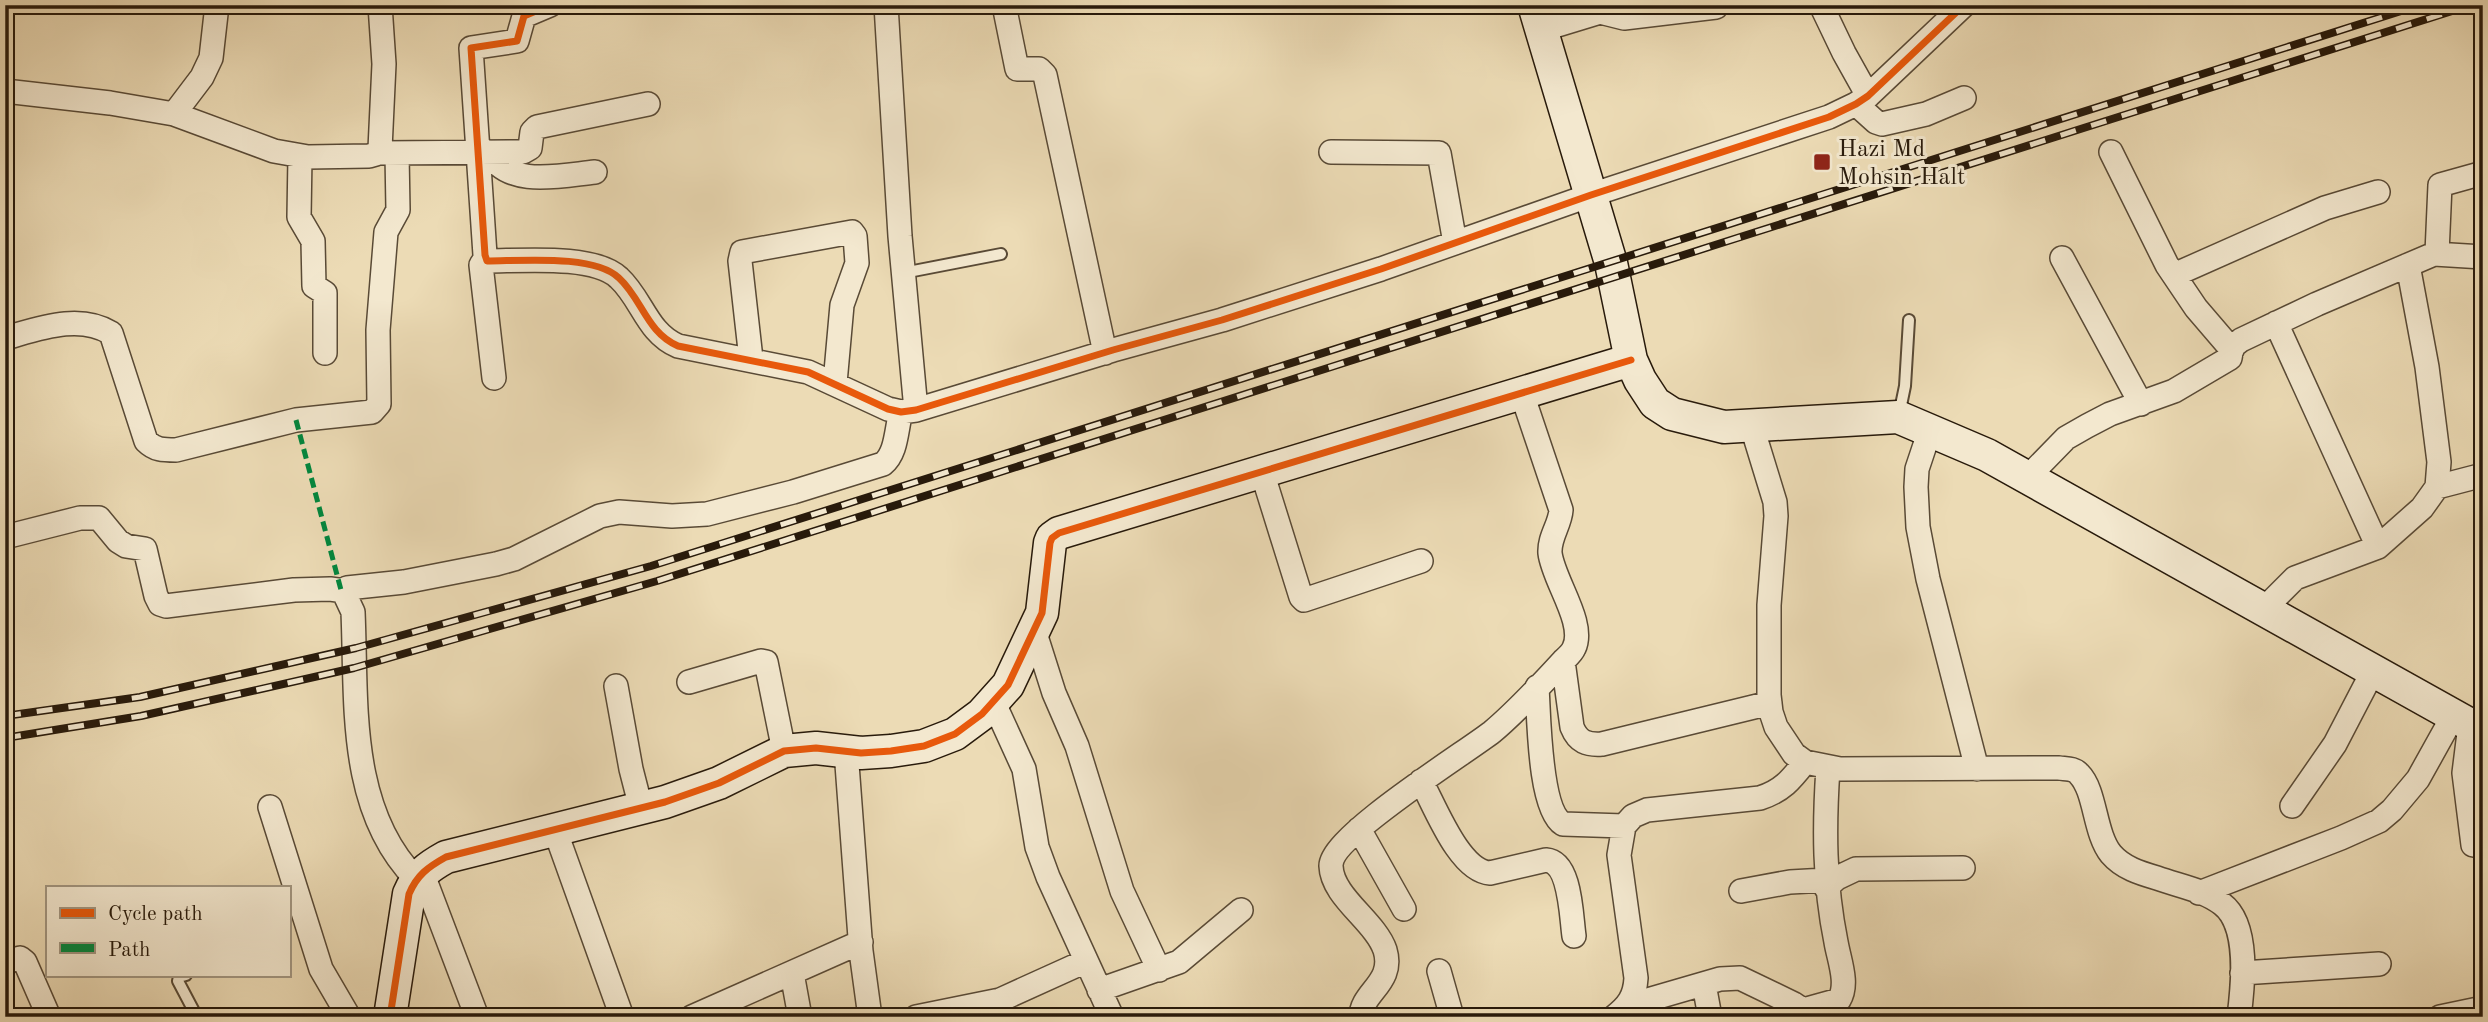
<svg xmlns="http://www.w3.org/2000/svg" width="2488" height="1022" font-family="'Old Standard TT',serif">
	<rect width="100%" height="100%" fill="#ecdbb5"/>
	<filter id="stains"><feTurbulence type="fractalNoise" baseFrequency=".00286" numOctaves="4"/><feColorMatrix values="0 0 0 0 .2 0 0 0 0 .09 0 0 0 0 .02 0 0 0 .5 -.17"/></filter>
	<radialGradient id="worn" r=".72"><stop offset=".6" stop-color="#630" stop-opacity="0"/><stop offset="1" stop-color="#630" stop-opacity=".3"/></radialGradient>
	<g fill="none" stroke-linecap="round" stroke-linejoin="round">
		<defs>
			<path id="lane" d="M903,273L1001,254
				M1899,415L1905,386L1909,320
				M186,975L179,977L178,981L197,1017"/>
			<path id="street" d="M550,5L524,16L517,41L471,48L485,255L487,261C521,261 594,254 619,278C642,299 647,333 678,346L808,372L888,409L901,412L916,410L1113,350L1222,320L1381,269L1591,195L1829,117L1856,104L1868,96L1964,5
				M886,5L900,236L916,410
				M1004,5L1017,69H1039L1045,75L1105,353
				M1821,5L1844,53L1868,96
				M1541,30L1600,12L1624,18L1716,7
				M5,91L110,103L174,114L274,151L308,157L369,156L376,154L380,149L384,64L380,5
				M1856,104L1876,122L1882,124L1926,114L1964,98
				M174,114L202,77L211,58L217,5
				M489,152C507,189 563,175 595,172
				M1331,152L1439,153L1455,243
				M2111,152L2167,265L2196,308L2232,350
				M381,153L523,152L530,148L532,132L537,127L648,104
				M300,156L299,217L313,241L314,286L325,293V353
				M2437,253L2440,185L2483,173
				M2062,258L2141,404
				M485,259L481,265L494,378
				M2174,275L2325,208L2378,192
				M2276,323L2378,547
				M5,338C38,329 79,313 111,333L146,441C155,450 163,450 176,450L296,420L372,412L379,404L378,330L386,232L398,210L397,154
				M751,359L740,261L742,252L852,232L855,236L857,263L842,305L835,383
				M1752,427L1775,502L1776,516L1769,605V695L1771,712L1776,727L1794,754L1805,762L1840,769L2059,768C2066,769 2074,768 2079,774C2096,791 2094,833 2111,854C2123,868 2140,873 2157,878C2179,886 2204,890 2222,904C2250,925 2243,986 2239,1017
				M1930,430L1917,469L1916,487L1918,527L1928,579L1977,769
				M1262,472L1301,597L1304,600L1421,561
				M2027,478L2066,438L2087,426L2110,414L2174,391L2230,358L2232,347L2241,340L2317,304L2434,254L2483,257
				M2437,487L2483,475
				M5,537L80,518H99L118,541L126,546L145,549L156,596L160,604L166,606L294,590L330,589L345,591
				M2263,610L2295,578L2378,547L2422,508L2437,487L2439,462L2427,367L2408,265
				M1034,630L1054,693L1077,746L1122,891L1159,970
				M1563,661L1572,727C1578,742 1587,745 1602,744L1770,703
				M689,682L761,661L766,662L784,751
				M616,686L631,769L641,808
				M1537,687C1539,716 1539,809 1563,824L1624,826
				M993,701L1024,769L1037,847L1048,877L1112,1017
				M2470,725L2464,773L2473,845
				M846,751L861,951L870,1017
				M1421,781C1435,806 1459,871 1490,873L1546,860C1571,862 1571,916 1574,936
				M2292,806L2335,744L2373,671
				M270,807L321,969L349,1017
				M1359,829L1404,909
				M555,830L622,1017
				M422,872L477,1017
				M416,879C347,809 357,701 353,612L346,597L347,588L404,582L496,564L514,559L600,516L619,512L672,516L707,514L793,492L883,464C897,453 896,429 901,412
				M1826,888L1837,878L1856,869L1963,868
				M1741,891L1790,882L1826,880
				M2199,893L2341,838L2379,821L2392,810L2418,779L2453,716
				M5,962L20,958L25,962L49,1017
				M1439,971L1452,1017
				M792,973L800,1017
				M2242,973L2379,964
				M1704,984L1710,1017
				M1099,990L1179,962L1241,910
				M1627,1006L1720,979L1740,978L1794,1004L1803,1010L1808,1017
				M1803,1010L1839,1000C1849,984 1839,960 1836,942C1824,883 1824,827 1828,768
				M692,1017L861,942
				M916,1017L1000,1000L1086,961
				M1361,1017C1361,992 1395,983 1385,950C1375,921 1332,897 1331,866C1330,837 1465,753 1492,732C1517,711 1541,685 1563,661C1567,657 1572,653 1574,648C1586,623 1553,580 1550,553C1549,537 1560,525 1561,510L1522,394
				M1614,1017C1628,1006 1635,997 1636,978L1619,855L1624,826L1633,816L1647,810L1760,798C1782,791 1791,780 1805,762
				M2440,1017L2483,1008"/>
			<path id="secondary" d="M1534,5L1611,263L1631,360L1640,380L1655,403L1672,414L1724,427L1898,417L1987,455L2483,732
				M390,1017L409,894C417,875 428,867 446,857L665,802L719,783L784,751L816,748L861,753L891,751L924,746L955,734L982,714L1008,685L1042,613L1050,543L1052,538L1059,533L1631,360"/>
		</defs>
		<use href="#lane" stroke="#594a36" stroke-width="14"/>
		<use href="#street" stroke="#594a36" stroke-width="26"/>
		<use href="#secondary" stroke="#281a0b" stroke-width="35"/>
		<use href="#lane" stroke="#f3e8cf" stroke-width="10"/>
		<use href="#street" stroke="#f3e8cf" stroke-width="23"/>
		<use href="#secondary" stroke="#f3e8cf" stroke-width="32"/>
		<defs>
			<path id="rail" d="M5,716L140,697L356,648L651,566L2420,5
				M5,738L141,716L354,668L657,581L2471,5"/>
		</defs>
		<use href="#rail" stroke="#281a0b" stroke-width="8"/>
		<use href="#rail" stroke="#f3e8cf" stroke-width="5" stroke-dasharray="16" stroke-linecap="butt"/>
		<path stroke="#00873e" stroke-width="5" stroke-dasharray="10 5" stroke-linecap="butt" d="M296,420L341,590"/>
		<defs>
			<path id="cycleway" d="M550,5L524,16L517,41L471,48L485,255L487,261C521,261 594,254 619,278C642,299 647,333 678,346L808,372L888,409L901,412L916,410L1113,350L1222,320L1381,269L1591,195L1829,117L1856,104L1868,96L1964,5
				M390,1017L409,894C417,875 428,867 446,857L665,802L719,783L784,751L816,748L861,753L891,751L924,746L955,734L982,714L1008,685L1042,613L1050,543L1052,538L1059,533L1631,360"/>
		</defs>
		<use href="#cycleway" stroke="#f3e8cf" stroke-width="11"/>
		<use href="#cycleway" stroke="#e8590c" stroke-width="7"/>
	</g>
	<rect fill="#8f2418" stroke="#f3e8cf" stroke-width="2.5" x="1813" y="153" width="18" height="18" rx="3.5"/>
	<g text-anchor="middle" stroke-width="6" stroke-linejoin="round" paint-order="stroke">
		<g font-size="24" fill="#281a0b" stroke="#f3e8cf" text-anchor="start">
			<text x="1838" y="156">Hazi Md<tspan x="1838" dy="28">Mohsin Halt</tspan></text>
		</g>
	</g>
	<rect width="2488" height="1022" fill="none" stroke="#ecdbb5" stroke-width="28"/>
	<rect x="7" y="7" width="2474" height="1008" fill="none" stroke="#281a0b" stroke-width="3.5"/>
	<rect x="14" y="14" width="2460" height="994" fill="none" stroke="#281a0b" stroke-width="2"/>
	<rect x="46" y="886" width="245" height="91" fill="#f3e8cf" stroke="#a29681" stroke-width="2"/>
	<rect x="60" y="908" width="35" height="10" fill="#e8590c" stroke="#a29681" stroke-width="2"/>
	<text x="108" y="920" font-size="21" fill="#281a0b">Cycle path</text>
	<rect x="60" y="943" width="35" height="10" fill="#00873e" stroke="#a29681" stroke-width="2"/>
	<text x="108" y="956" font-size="21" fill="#281a0b">Path</text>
	<rect width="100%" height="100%" filter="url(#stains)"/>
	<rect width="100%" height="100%" fill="url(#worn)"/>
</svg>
